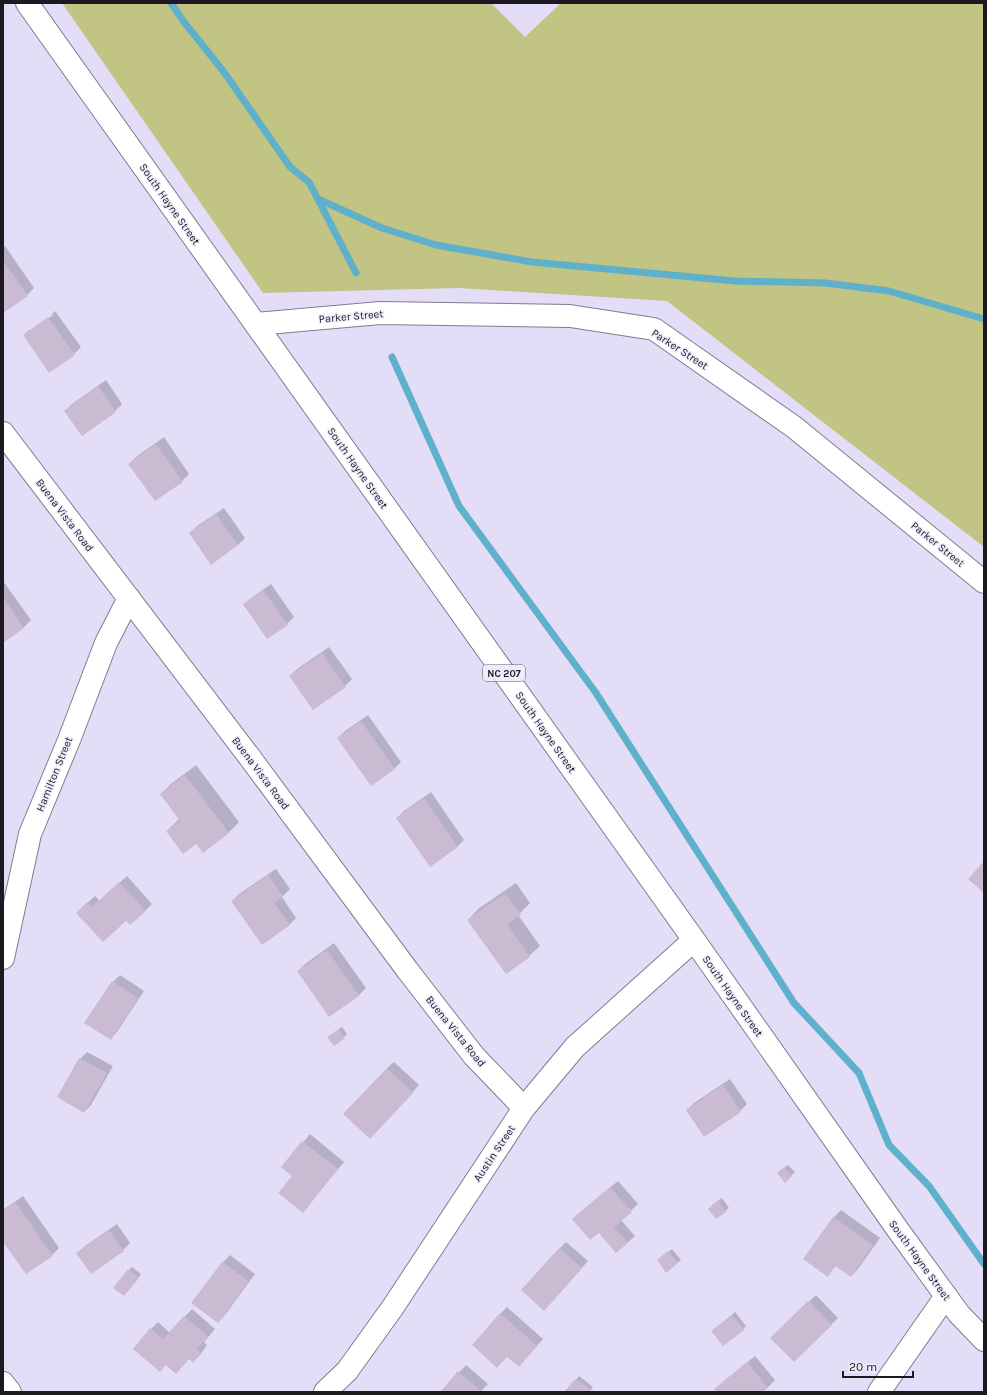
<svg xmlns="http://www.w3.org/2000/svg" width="987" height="1395" font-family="Karla,sans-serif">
	<rect width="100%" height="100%" fill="#e3ddf7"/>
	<path fill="#c1c482" d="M62,3H491L525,37L561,3H984V547L667,301L459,288L263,293Z"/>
	<path fill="#0003" d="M5,246L34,288L27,295L3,312V248Z
		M55,311L81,347L74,354L24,335L30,329V331L53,315L52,314Z
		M106,380L122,404L115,411L82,434L65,411L72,404Z
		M164,437L189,474L182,481L155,500L129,464L136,457Z
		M224,508L245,538L238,545L190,533L197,526Z
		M3,581L31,620L24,627L3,642Z
		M271,584L294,617L287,624L244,605L251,598Z
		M329,647L352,679L345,686L290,676L297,669Z
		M368,715L401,762L394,769L338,738L345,731Z
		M196,765L239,822L229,832L203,852L196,842L167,831L179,819L161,794L171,784Z
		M431,792L464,840L457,847L397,818L404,811Z
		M276,869L290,889L282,897L296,918L289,925L232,901L239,894Z
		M127,876L152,904L145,911L126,919L77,913L95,896L100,901Z
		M516,883L530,903L518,915L540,946L529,956L468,920L478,909Z
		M334,943L366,988L359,995L329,1015L298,971L305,964Z
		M120,975L144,991L117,1032L110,1039L113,982Z
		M342,1027L347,1034L344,1037L332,1034Z
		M87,1052L113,1066L91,1105L84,1112L80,1059Z
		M394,1062L419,1085L377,1131L387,1068Z
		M730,1079L747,1104L740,1111L687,1110L694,1103Z
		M310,1134L344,1162L303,1211L293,1175L283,1167Z
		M788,1165L795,1172L785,1181L778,1173Z
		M618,1181L638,1204L621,1220L635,1236L617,1252L581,1212Z
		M23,1196L59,1248L52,1255L3,1240V1210Z
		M722,1198L729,1208L716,1218L712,1205Z
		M841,1210L880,1238L858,1269L851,1276L836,1266L827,1275L804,1259L834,1217Z
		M117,1224L130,1243L123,1250L78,1253L85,1246Z
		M566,1242L588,1261L551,1303L560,1248Z
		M672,1249L681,1260L677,1263L661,1257Z
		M230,1255L255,1274L225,1315L218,1322L193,1303L223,1262Z
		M132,1267L141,1274L127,1292L129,1270Z
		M816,1295L838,1318L794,1361L772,1338Z
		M507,1307L543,1339L526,1358L500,1314Z
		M192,1309L215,1329L204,1342L207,1345L200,1355L193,1362L189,1358L183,1365L151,1329L158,1322L170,1333Z
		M735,1312L746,1326L743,1329L716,1328Z
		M755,1356L775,1380L768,1387L762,1392H718L723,1382Z
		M466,1365L488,1384L480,1392H441Z
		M579,1376L593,1387L589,1392H566Z"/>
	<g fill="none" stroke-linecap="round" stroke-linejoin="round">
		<path stroke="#5fb0cb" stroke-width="7" d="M171,3L184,22L224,72L290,167L309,182L356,273
			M318,199L382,228L436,245L532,262L735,281L825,283L889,291L984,319
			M392,357L459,506L596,693L794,1003L859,1073L889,1145L929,1186L984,1264"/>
	</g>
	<path fill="#cabbd2" d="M3,261L28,296L3,313Z
		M48,317L75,355L49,373L23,335Z
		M98,386L116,412L82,436L64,411Z
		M156,444L183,482L155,501L128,464Z
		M216,514L238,545L211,565L189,533Z
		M263,590L288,625L267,639L243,604Z
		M3,597L24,628L3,643Z
		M322,653L346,687L313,710L289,676Z
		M361,721L395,769L371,786L337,738Z
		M185,775L229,833L203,853L196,844L183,854L166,831L180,821L160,794Z
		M424,798L458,847L430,867L396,818Z
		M984,861V893L968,879Z
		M268,875L283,896L274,903L290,925L262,945L231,901Z
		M119,882L146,911L130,925L126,921L103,942L76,913L87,902L92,907Z
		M505,893L521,915L507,924L530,957L506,974L467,920Z
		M327,950L359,996L329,1017L297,971Z
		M112,981L138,998L111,1040L84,1023Z
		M339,1029L345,1038L334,1046L327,1037Z
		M79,1058L107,1073L84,1113L57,1097Z
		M387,1068L413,1093L370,1139L343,1114Z
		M723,1085L741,1112L704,1137L686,1110Z
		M302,1141L338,1169L303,1213L278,1193L292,1176L281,1167Z
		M784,1167L792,1176L785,1183L777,1173Z
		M610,1187L632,1212L614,1227L628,1243L616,1253L599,1233L590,1240L572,1219Z
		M718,1200L726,1212L716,1219L708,1209Z
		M15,1202L53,1256L26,1274L3,1242V1211Z
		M833,1217L873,1245L851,1277L835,1266L828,1277L803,1259Z
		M109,1230L124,1251L91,1274L76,1253Z
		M559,1248L582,1268L544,1311L521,1290Z
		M668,1251L678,1263L666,1273L657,1260Z
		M222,1262L249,1281L218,1323L191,1303Z
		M128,1269L139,1278L124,1296L113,1288Z
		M808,1301L832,1325L794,1362L770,1338Z
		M500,1313L537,1346L519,1367L507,1357L497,1368L472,1345Z
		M732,1315L744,1330L723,1346L711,1331Z
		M184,1316L208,1336L197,1349L201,1353L193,1363L189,1359L176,1374L166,1365L160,1372L133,1349L150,1328L163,1339Z
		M747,1362L768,1388L763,1392H717L714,1389Z
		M458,1371L482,1392H440Z
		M575,1379L591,1390L589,1392H564Z"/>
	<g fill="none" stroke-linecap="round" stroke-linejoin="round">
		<defs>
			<path id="minor" d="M256,324L380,313L570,316L654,329L794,427L984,582
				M3,433L251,759L408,971L474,1056L524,1108
				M3,958L30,834L69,740L106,643L129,598
				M3,1383L10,1392
				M325,1392L347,1371L393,1307L524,1108L575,1047L694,940
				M879,1392L946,1296"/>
			<path id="major" d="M27,3L694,940L898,1230L959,1314L984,1340"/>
		</defs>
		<use href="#minor" stroke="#817b92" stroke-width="24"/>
		<use href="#major" stroke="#817b92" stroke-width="24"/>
		<use href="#minor" stroke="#fff" stroke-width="22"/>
		<use href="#major" stroke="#fff" stroke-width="22"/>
	</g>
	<g text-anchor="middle" stroke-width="3" stroke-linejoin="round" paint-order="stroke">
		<rect fill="#f0ecfc" stroke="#5c5863" stroke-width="1" x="483" y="665" width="42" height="16" rx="3"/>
		<g font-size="10" font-weight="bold" fill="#1c1922">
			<text x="504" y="677">NC 207</text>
		</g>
		<g font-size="11" fill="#1c1922" stroke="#f0ecfc">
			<text transform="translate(170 204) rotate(55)" y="4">South Hayne Street</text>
			<text transform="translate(351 316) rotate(-5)" y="4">Parker Street</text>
			<text transform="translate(680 349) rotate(33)" y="4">Parker Street</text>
			<text transform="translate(358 468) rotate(55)" y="4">South Hayne Street</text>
			<text transform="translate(65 515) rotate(53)" y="4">Buena Vista Road</text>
			<text transform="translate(938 544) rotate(39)" y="4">Parker Street</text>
			<text transform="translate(546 732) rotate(55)" y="4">South Hayne Street</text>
			<text transform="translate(261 773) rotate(53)" y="4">Buena Vista Road</text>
			<text transform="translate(54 774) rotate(-68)" y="4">Hamilton Street</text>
			<text transform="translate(733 996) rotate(55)" y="4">South Hayne Street</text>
			<text transform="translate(456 1031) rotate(51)" y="4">Buena Vista Road</text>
			<text transform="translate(494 1153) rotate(-56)" y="4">Austin Street</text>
			<text transform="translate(920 1260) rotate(54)" y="4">South Hayne Street</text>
		</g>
	</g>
	<rect width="987" height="1395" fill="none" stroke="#1c1922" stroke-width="8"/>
	<path d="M843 1371v6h70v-6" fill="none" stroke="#1c1922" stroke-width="2"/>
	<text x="849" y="1371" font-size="12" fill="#1c1922" stroke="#f0ecfc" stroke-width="3" paint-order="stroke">20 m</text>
</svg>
